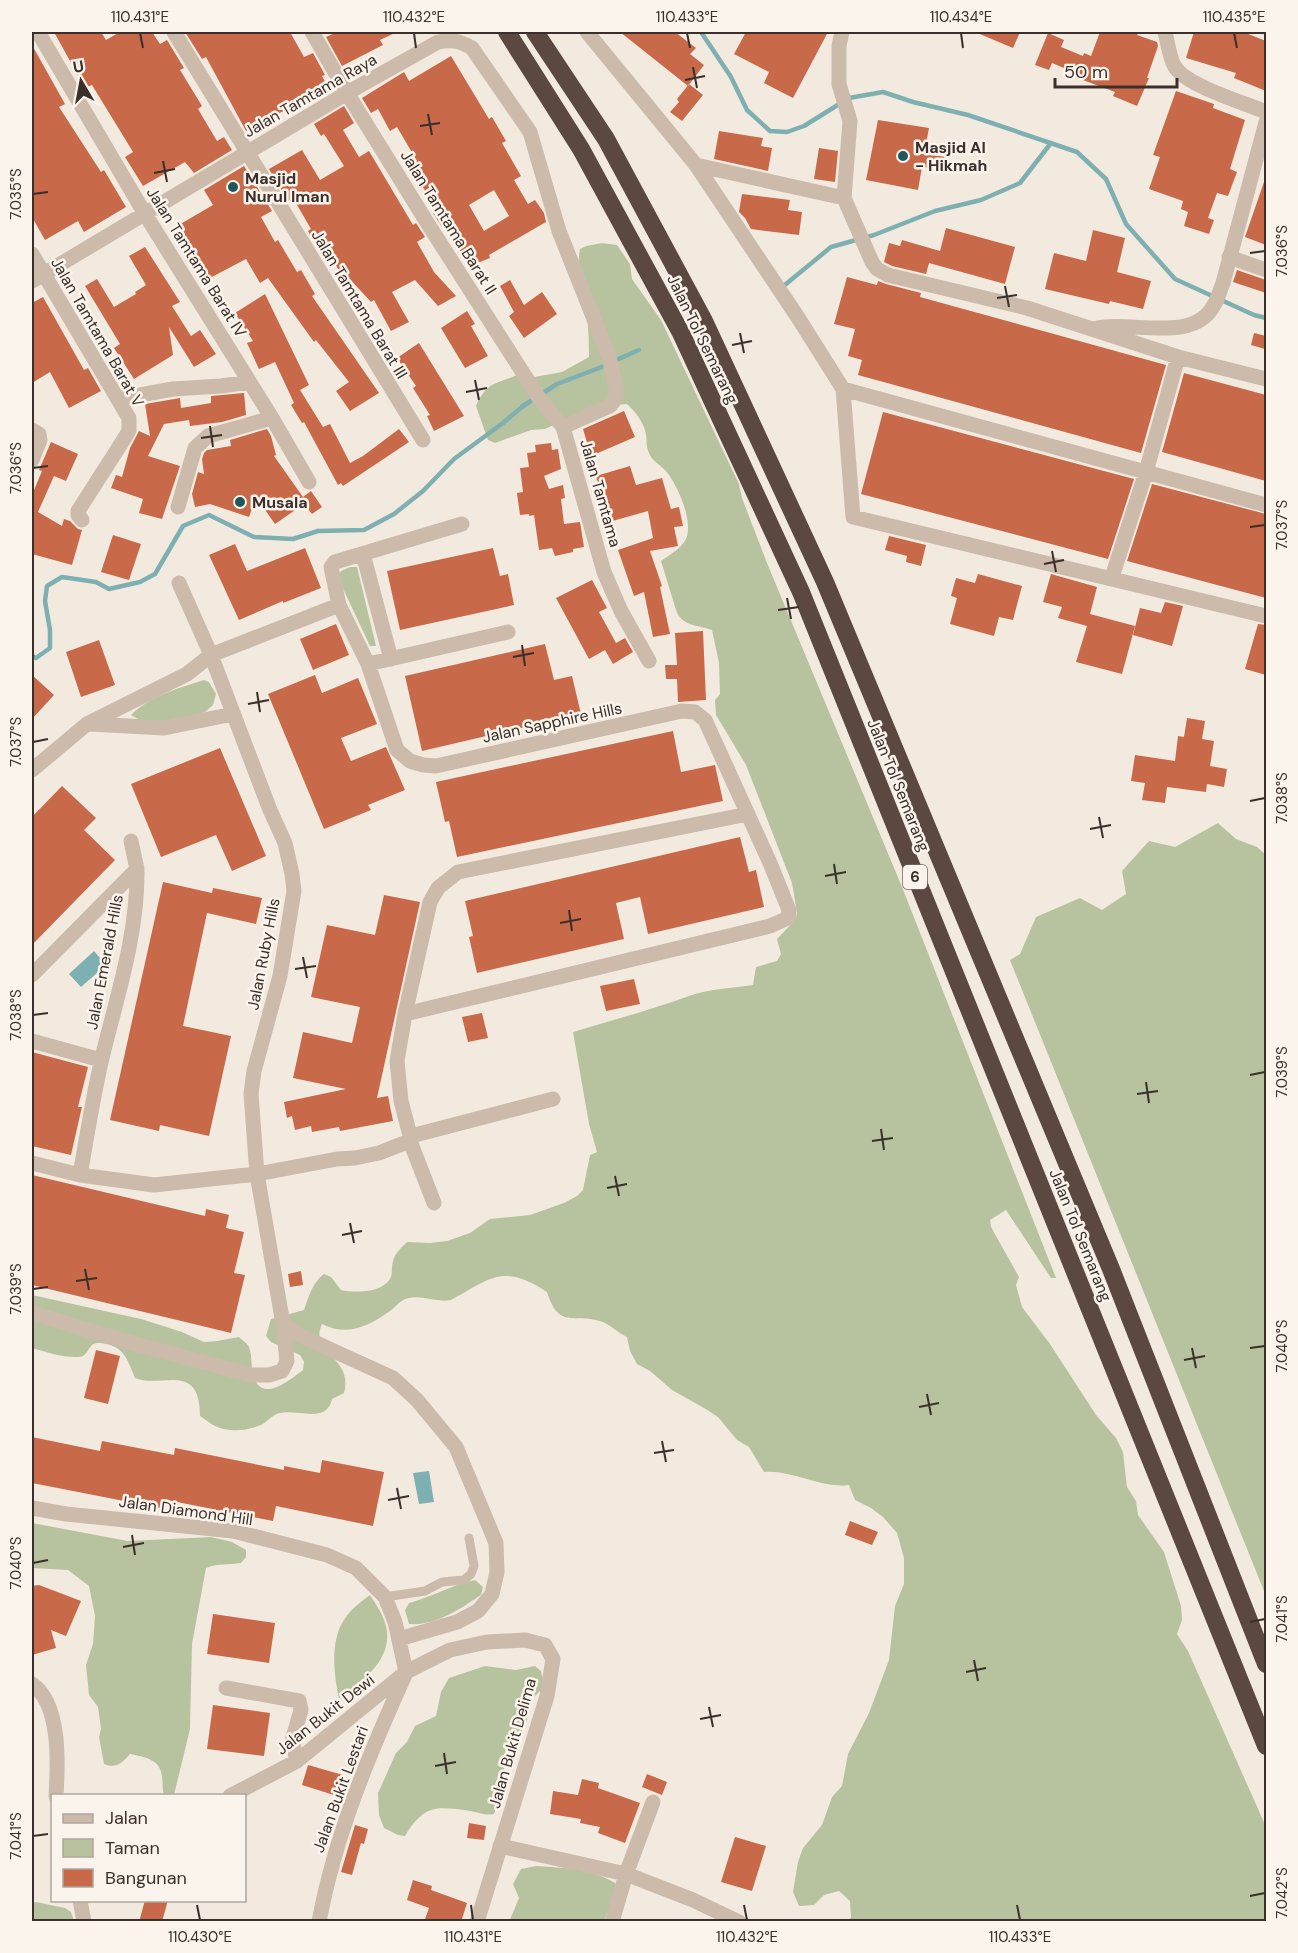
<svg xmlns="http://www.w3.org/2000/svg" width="1298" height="1953" font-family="'DM Sans',sans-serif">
	<rect width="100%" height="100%" fill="#f3eadf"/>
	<path fill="#b7c39f" d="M602,243L617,245L630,264L632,279L661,320L739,484L742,498L767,563L902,887L1056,1278H1051L1006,1210L990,1220L991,1227L1019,1277L1016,1285L1022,1307L1050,1344L1096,1415L1116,1438L1123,1452L1127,1487L1136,1501L1138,1515L1164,1552L1181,1606L1182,1620L1177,1634L1188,1651L1266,1827V1921H849L851,1917L850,1901L839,1891L824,1895L814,1905L799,1906L793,1892L798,1862L803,1848L822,1825L832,1797L842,1786L848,1754L869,1713L889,1660L895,1606L904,1584V1558L897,1533L883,1517L871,1508L855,1500L849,1485C820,1489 794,1470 764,1472L749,1447L737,1440L718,1417L704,1408L672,1390L650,1371L637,1364L630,1351L627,1337C618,1333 612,1326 603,1322C575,1312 559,1331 547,1292C503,1263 491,1278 451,1300C437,1303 423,1295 409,1298C401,1299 397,1306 390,1311C369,1326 347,1337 322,1324C308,1354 354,1356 344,1393L332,1399C327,1424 298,1409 280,1413C273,1414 267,1422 261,1425C250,1430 231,1432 220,1428C213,1426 206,1420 200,1416C200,1360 160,1389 135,1378C128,1361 125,1348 106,1344C101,1343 96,1342 92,1345C87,1350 87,1356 79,1357C63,1358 47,1352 32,1348V1295L141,1319L182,1332L204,1342L217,1341L239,1337C242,1340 247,1343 249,1347C253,1357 250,1370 255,1380C265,1402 292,1378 303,1370L304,1362L300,1355L271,1342L266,1336L271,1319L304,1310C309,1296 312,1283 324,1274L331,1277L341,1290C355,1293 381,1293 390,1279C393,1274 391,1267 393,1261C395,1253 402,1247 407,1242L430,1243L447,1241L470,1233L490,1219L530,1215L564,1203L577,1196L583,1190L590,1155L597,1152L589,1124L573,1032C612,1020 651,1010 689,996C707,989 734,988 753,985L756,967L777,961L781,954L777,939L795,920L797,913L792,883L746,765L716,715L715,700L720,694L719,663L712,630C698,625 681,626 676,610L661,561C669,555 681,549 686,539C694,522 677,483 665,470C659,464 652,461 649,453C646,447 647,441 646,435C645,424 635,411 627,404L592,407L545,429L531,430L495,443L488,440L476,406C487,382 494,385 517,375L523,379L562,372L589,357C589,332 587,306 583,281C580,267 577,265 580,249L586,246Z
		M350,567H357L358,571L376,646H370L338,578L341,571Z
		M204,680L209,682L216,694L213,705L205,712L174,722H143L131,715C150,696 179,688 204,680Z
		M1218,823L1236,839L1257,847L1266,855V1596L1010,960L1020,954L1036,917L1080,898L1102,910L1126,894L1122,871L1149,841L1175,847Z
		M32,1523L128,1541L211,1537L232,1542L246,1550V1557L241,1563C229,1565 217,1563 206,1568L192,1644L190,1729L174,1795H164C162,1789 163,1783 162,1777C161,1759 144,1757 130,1754C122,1763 116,1769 104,1764L99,1737L101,1729L98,1707L89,1695L86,1665L93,1644L95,1616L89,1586L68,1570L32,1568Z
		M475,1580L483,1587L481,1595C460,1609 436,1626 409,1624L405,1610L409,1603C432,1597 451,1585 475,1580Z
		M370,1595C375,1603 381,1611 384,1620C398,1655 364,1681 339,1699C334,1675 329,1639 346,1617C352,1608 362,1601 370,1595Z
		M485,1666L516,1670L535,1666L541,1671L544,1687L533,1698L525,1726L504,1764L505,1786L494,1814C484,1816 479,1812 470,1811C435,1806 424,1805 405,1836L398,1835L384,1828L379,1815L378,1793L396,1753L407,1742L415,1726L436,1716L441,1692L449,1678Z
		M536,1866C564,1868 590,1868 615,1883L616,1891L604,1921L509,1922L519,1898L513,1884L521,1869Z
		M36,1902L65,1908L71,1912L74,1921H32V1903Z"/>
	<path fill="#7eafb1" d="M94,951L106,965L81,987L69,974Z
		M429,1471L434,1502L419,1504L413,1473Z"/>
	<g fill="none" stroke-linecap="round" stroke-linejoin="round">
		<path stroke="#7eafb1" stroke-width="4.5" d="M701,32L731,77L747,110L770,131L787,132L804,126L849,98L883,92L913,102L968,115L1077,152L1106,179L1126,224L1175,279L1254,315L1266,318
			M786,284L831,247L874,235L935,211L981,200L1020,183L1051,143
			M614,361L639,350
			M32,656L36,658L50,648V630L45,601L47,586L62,577L96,582L109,589L140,582L155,574L183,526L209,515L254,537L293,539L318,531L364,530L394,514L423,491L454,459L503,423L523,406L557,384L607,365"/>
	</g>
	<path fill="#c86949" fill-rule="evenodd" d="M54,32H101L106,40L120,32H152L160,44L167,40L184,68L180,70L202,106L198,109L217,141L224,137L232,150L194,173L185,162L143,186L125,157L133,152L92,85L85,88Z
		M185,32H290L304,57L313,53L325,75L322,76L328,87L246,131L206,57L202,59Z
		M337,32H397L380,40L383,45L342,66L326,37Z
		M620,32H675L696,48L690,54L704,65L688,86Z
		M746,32H828L793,98L764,83L769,72L734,54Z
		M975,32H1020L1013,48Z
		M1100,32H1139L1137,35L1157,42L1158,46L1147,78H1149L1137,106L1113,96L1115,92L1075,77L1076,73L1052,63L1049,70L1035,65L1048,33L1064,40L1061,47L1083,56L1084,53L1091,56Z
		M1194,32H1243L1266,41V91L1234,78L1236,73L1186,58Z
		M32,45L65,104L59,107L101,172L104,170L126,207L84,232L78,221L45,240L32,217Z
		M451,56L489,119L492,117L506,141L502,143L521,176L514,180L528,204L535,200L544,213L546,222L489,255L490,258L475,264L468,248L461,252L445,225L442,227L433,213L437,211L410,165L417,161L397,127L390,131L378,109L371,113L362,98L404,72L409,81ZM494,190L509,216L484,231L469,205Z
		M689,84L703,95L682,121L670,112L679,102L677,99Z
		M1176,91L1214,104L1213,108L1245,120L1230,169L1237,172L1228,196L1217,193L1208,218L1214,220L1209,234L1184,226L1188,212L1181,209L1183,201L1149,189L1160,157L1153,155Z
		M344,106L354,123L343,130L359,157L369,151L413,225L416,223L425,237L417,242L434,272L456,296L438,306L415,280L392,292L409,322L391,331L374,300L371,302L348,277L344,279L328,252L322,256L308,231L311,229L293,198L288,201L269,169L302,150L320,180L344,166L324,134L321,136L314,124Z
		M878,120L929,128L924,154L946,157L944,170L922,167L918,190L866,180Z
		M719,131L763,138L761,146L772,148L768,171L714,159Z
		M819,148L838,151L835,182L814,179Z
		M244,166L272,211L261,217L275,242L278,240L297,272L301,270L315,294L312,296L379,393L350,411L336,391L349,382L316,340L314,342L268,278L260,283L246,259L208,279L177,226L213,205L204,190Z
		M1265,179H1266V245L1245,237Z
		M742,194L790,200L788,210L802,212L799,235L751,229L745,218L739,212Z
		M946,228L1015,247L1005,284L929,263L926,274L892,266L884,262L889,243L900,246L902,240L940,251Z
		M1093,230L1125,238L1117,272L1151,281L1143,309L1110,301L1109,304L1045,289L1054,253L1086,261Z
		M145,247L180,302L172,306L191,336L200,330L216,354L194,367L169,327L173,355L134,379L114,348L120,344L85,286L97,279L114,307L136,294L135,292L146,285L129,256Z
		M1237,270L1266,280V293L1233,282Z
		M847,277L877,285L878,281L886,284L921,293L920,297L1166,365L1141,453L858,375L862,360L848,356L855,329L834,324Z
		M510,280L524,305L542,292L557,314L524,338L509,316L514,312L500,286Z
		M265,294L309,385L300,390L323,427L330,424L350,463L363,456L399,429L409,442L343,486L341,483L338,485L304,422L302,423L291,405L294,403L275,362L259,369L247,343L253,341L235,313Z
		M43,297L84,370L88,368L101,391L69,408L50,372L32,383V303Z
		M467,311L475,324L471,326L488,356L465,368L441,328Z
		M1254,333L1266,336L1265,349L1251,345Z
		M419,343L464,416L434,431L427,416L430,415L413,388L416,386L397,358Z
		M1184,373L1266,395V481L1162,452Z
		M244,393L246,415L222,422L190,426L189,420L164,424L148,456L180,466L162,519L139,513L143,499L111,488L116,475L122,477L130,448L139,431L150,436L145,404L180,398L181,408L211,403V396Z
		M624,411L635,437L591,456L583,429Z
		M883,412L1134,479L1108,559L861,494Z
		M267,429L271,436L276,455L274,456L303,497L311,491L322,507L312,514L304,504L275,524L256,497L249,517L210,504L195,507L192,494L198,472L204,474L202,459L204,453L207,450L231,446L230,440Z
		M51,442L78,454L66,481L54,476L38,512L62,526L64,519L70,521L78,529L82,530L72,565L32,554V495L42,471L39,470Z
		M551,443L552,450L558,449L561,469L544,476L549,489L563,485L565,498L561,499L564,524L580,522L584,547L573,549V552L555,556L552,548L539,550L534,515L529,516V514L520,515L517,493L523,492L520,468L529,467L527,453L536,452L535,445Z
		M630,466L636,485L662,478L671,509L679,507L683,526L674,527L678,546L650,551L662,586L660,587L670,634L653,637L644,592L634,596L618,550L653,538L648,511L609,522L596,476Z
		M1152,484L1266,514V598L1127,561Z
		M113,535L141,544L129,580L101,572Z
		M889,536L926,545L921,566L906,562L907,556L885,550Z
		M235,544L247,571L305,548L321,588L283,603V601L239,620L209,555Z
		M493,548L500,576L508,574L514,605L400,630L387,571Z
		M978,574L1022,586L1013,620L999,617L994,636L950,624L957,598L951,596L956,578L975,583Z
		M1051,574L1097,587L1090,614L1135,626L1122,674L1076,662L1087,626L1058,618L1062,607L1043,602Z
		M592,580L607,608L599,612L616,643L625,638L633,652L613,664L605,650L589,659L556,598Z
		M1165,602L1183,606L1172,646L1133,635L1140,608L1161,613Z
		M336,624L349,655L313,670L300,639Z
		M1258,624L1266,625V675L1245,669Z
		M703,631L706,700L678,702L677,679H666L665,665H677L675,633Z
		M99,640L115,685L81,697L66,652Z
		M545,644L554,680L572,676L581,714L422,751L405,676Z
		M32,675L54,695L32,719Z
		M315,675L322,693L358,678L377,724L341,738L351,761L386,747L405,790L368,805L371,810L324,829L268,694Z
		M1187,718L1205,721L1202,739L1214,741L1210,766L1227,769L1224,787L1207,784L1206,792L1167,787L1165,803L1142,800L1145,783L1131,781L1135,755L1175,761L1178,736L1184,737Z
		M673,731L681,772L715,765L723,801L457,857L449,821L445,822L436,782Z
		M220,748L266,856L232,871L216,835L161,857L131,784Z
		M62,786L96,818L84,830L115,860L32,945V817Z
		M740,837L749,872L756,870L764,907L648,934L640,897L616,903L624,939L477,973L469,937L473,936L465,901Z
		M163,882L212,893L213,888L262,898L256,924L207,913L183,1026L231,1036L209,1136L160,1125L159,1131L110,1120Z
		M384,895L420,902L377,1098L388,1096L393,1121L340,1131L339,1127L312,1132L311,1126L295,1130L292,1116L287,1118L284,1102L346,1089L293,1078L303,1032L352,1043L360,1007L311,997L327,925L375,935Z
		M634,979L640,1004L606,1011L600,986Z
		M482,1013L488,1038L468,1042L462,1017Z
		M32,1052L88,1067L78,1107H82L81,1111L71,1155L32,1146Z
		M32,1175L205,1216L206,1209L229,1215L226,1228L244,1232L234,1273L245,1275L231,1333L32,1285Z
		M301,1271L303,1285L290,1287L288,1274Z
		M96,1350L120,1356L108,1404L84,1398Z
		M32,1437L100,1451L102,1441L174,1455L175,1448L284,1470V1466L320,1473L322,1460L384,1472L373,1526L276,1506L273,1521L162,1499L160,1508L32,1483Z
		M850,1521L878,1532L872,1545L845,1535Z
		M39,1585L81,1601L66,1636L51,1630L56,1648L32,1655V1586Z
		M213,1614L275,1623L269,1663L207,1654Z
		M213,1705L270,1713L264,1756L207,1749Z
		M308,1765L343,1775L337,1796L302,1785Z
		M647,1774L667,1782L662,1795L642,1787Z
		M582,1779L599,1783L598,1788L640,1803L625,1843L598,1833L600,1827L580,1823L581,1819L550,1814L553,1791L578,1795Z
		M469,1823L486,1826L484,1840L467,1838Z
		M355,1825L368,1829L364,1844L361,1843L352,1875L341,1872Z
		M735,1837L766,1846L752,1891L721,1882Z
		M413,1880L432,1886L431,1890L467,1903L461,1922H424L429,1908L407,1900Z
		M145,1900H168L162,1922H139Z"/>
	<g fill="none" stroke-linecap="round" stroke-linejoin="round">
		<path stroke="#ccbaab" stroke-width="9" d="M385,1597L425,1591L442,1582L464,1580L471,1574L474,1566L469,1538"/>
		<path stroke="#ccbaab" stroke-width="15" d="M38,32L145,214L272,418L309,482
			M174,32L423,440
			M312,32L347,93L428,224L539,398L563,427L604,572L621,611L649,661
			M587,32L696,165L797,316L843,389L853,517L1266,616
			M842,32L839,46V84L850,121L844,198
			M1165,32C1168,43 1169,57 1175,67C1187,86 1245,103 1266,112
			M696,165L844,198L872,262L877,269L888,275L1027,308L1178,357L1266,379
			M32,254L129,418V430L126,436L78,511V515L82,520
			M1229,257L1266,270
			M32,281L347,93L438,42C452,39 460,41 472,48L530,132L559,231L609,357L616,386V398L610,406L563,427
			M1094,329C1129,319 1193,345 1214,305C1218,299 1220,290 1223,283L1266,122
			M843,389L1266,505
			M118,399L173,389L221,386L249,382
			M32,430L39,434L40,440L32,460
			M178,507L195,448L208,436L272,418
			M363,554L391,659
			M1112,577L1146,472L1178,357
			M368,664L508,632
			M90,724L164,728L233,714
			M32,770L87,724L187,674L211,655L339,605
			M131,841L137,869
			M32,975L137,869C138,934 117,996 102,1058C93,1097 87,1136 80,1175
			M405,1014L770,926L788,918L789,910L770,863L705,720L695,712L682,711L436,766L423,765L410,761L397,750L368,664L339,605L331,567L335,562L462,524
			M32,1041L101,1060
			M411,1136L553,1099
			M410,1141L434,1203
			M32,1163L80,1175L154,1185L257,1174L337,1159L355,1158L379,1153L407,1142L411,1139L401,1101L397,1061L405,1014L430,902L438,888L458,872L748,814
			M32,1313L125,1341L251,1375H269L282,1371L287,1361L283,1324L257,1174L251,1094L254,1071L280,976L294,891L292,874L285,843L270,810L211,655L179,583
			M283,1324L301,1336L393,1378L417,1400L456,1447L496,1543L497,1572L492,1594L478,1611L457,1622L399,1639
			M32,1508L66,1514L233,1531L327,1555L356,1568L385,1597L395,1622L406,1672
			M32,1684C61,1704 58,1764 56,1796
			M226,1688L299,1701L301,1710L292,1741L297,1761
			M230,1796L297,1761L406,1672L450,1650L487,1642L525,1640L545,1645L553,1659L547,1696L477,1922
			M500,1846L626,1874L693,1900L739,1922
			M80,1900L84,1922
			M319,1922C335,1835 369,1755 405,1675
			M612,1922L626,1874L653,1802"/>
		<path stroke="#5b4941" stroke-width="18" d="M507,32L581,149L681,333L801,592L1266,1746
			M535,32L606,139L704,321L825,582L1111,1269L1266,1664"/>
	</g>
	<path fill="none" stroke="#3a2f2a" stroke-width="2" d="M140,33L143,48M414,33L416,48M687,33L690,48M961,33L963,48M1234,33L1237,48M693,67L697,88M685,80L705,76M428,114L432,135M420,126L440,123M163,161L167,182M154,173L175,169M33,194L48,192M1250,253L1265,251M1005,286L1009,307M997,298L1017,295M740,333L744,353M732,345L752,341M475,380L479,400M466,392L487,388M210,426L213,447M201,438L222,435M33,468L48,466M1250,527L1265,525M1052,551L1056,572M1044,564L1064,560M787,598L791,619M778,610L799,607M522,645L525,666M513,657L534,653M257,692L260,712M248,704L269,700M33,742L48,739M1250,801L1265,798M1099,817L1103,838M1090,829L1111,825M834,864L837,884M825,876L846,872M569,910L572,931M560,923L581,919M303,957L307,978M295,969L316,966M33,1015L48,1013M1250,1075L1265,1072M1146,1082L1149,1103M1137,1094L1158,1091M881,1129L884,1150M872,1141L893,1138M615,1176L619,1196M607,1188L627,1184M350,1223L354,1243M342,1235L362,1231M85,1269L89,1290M76,1281L97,1278M33,1289L48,1287M1192,1348L1196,1368M1250,1348L1265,1346M1184,1360L1205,1356M927,1394L931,1415M919,1407L939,1403M662,1441L666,1462M654,1453L674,1450M397,1488L401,1509M388,1500L409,1496M132,1535L135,1555M123,1547L144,1543M33,1563L48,1560M1250,1622L1265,1619M974,1660L978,1681M966,1672L986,1668M709,1707L713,1727M700,1719L721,1715M444,1753L447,1774M435,1766L456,1762M33,1836L48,1834M1250,1896L1265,1893M197,1905L200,1920M471,1905L473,1920M744,1905L747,1920M1017,1905L1020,1920"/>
	<g fill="#1e585c" stroke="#fbf4ec" stroke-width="2">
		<circle cx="903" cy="156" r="6"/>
		<circle cx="233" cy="187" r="6"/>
		<circle cx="240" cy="502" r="6"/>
	</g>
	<g text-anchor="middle" stroke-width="5" stroke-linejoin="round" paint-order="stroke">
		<rect fill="#fbf4ec" stroke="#746a64" stroke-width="1.5" x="903" y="865" width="24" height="24" rx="4.5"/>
		<g font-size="15" font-weight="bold" fill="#3a2f2a">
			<text x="915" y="882">6</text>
		</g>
		<g font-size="16" fill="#3a2f2a" stroke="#fbf4ec">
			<text transform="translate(310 95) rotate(-30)" y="6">Jalan Tamtama Raya</text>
			<text transform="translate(449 222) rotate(58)" y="6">Jalan Tamtama Barat II</text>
			<text transform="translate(197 262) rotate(58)" y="6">Jalan Tamtama Barat IV</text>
			<text transform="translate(360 304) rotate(59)" y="6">Jalan Tamtama Barat III</text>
			<text transform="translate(98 332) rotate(60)" y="6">Jalan Tamtama Barat V</text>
			<text transform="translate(703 339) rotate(64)" y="6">Jalan Tol Semarang</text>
			<text transform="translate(601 493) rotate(74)" y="6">Jalan Tamtama</text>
			<text transform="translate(552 722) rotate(-12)" y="6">Jalan Sapphire Hills</text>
			<text transform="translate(899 785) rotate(68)" y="6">Jalan Tol Semarang</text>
			<text transform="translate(263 954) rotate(-79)" y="6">Jalan Ruby Hills</text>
			<text transform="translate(104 962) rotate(-79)" y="6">Jalan Emerald Hills</text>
			<text transform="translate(1081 1235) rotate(68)" y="6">Jalan Tol Semarang</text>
			<text transform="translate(186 1510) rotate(8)" y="6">Jalan Diamond Hill</text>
			<text transform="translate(325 1714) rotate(-38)" y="6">Jalan Bukit Dewi</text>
			<text transform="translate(512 1743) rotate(-74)" y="6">Jalan Bukit Delima</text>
			<text transform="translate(340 1789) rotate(-70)" y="6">Jalan Bukit Lestari</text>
		</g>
		<g font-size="16" font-weight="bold" fill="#3a2f2a" stroke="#fbf4ec" text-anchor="start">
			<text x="915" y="153">Masjid Al<tspan x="915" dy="18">- Hikmah</tspan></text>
			<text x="245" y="184">Masjid<tspan x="245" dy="18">Nurul Iman</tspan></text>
			<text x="252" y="508">Musala</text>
		</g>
	</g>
	<rect width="1298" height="1953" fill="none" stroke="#fbf4ec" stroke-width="66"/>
	<rect x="51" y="1794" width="195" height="108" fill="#fbf4ec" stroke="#aea59e" stroke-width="1.5"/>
	<rect x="63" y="1814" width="30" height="9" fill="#ccbaab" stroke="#aea59e" stroke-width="1.5"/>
	<text x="105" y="1824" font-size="18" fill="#3a2f2a">Jalan</text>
	<rect x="63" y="1839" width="30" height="18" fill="#b7c39f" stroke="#aea59e" stroke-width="1.5"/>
	<text x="105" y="1854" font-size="18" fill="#3a2f2a">Taman</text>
	<rect x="63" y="1869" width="30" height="18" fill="#c86949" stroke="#aea59e" stroke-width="1.5"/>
	<text x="105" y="1884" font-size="18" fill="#3a2f2a">Bangunan</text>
	<g transform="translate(81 81) rotate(350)" stroke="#fbf4ec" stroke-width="4.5" paint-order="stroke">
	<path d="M0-4.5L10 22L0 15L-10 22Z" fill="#3a2f2a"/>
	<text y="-9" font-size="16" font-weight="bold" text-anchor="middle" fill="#3a2f2a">U</text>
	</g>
	<path d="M1055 78v9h122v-9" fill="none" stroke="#3a2f2a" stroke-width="3"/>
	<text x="1064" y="78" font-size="18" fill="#3a2f2a" stroke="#fbf4ec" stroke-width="4.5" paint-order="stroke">50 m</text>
	<rect x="33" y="33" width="1232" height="1887" fill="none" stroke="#3a2f2a" stroke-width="2"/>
	<g font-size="15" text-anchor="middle" fill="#3a2f2a">
		<text x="140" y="22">110.431°E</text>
		<text x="414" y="22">110.432°E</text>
		<text x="687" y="22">110.433°E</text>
		<text x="961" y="22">110.434°E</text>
		<text x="1234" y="22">110.435°E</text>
		<text transform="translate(16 194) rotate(-90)" y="5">7.035°S</text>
		<text transform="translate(1282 251) rotate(-90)" y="5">7.036°S</text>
		<text transform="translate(16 468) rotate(-90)" y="5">7.036°S</text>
		<text transform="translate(1282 525) rotate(-90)" y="5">7.037°S</text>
		<text transform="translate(16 742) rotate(-90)" y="5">7.037°S</text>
		<text transform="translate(1282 798) rotate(-90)" y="5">7.038°S</text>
		<text transform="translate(16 1015) rotate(-90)" y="5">7.038°S</text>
		<text transform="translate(1282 1072) rotate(-90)" y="5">7.039°S</text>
		<text transform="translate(16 1289) rotate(-90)" y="5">7.039°S</text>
		<text transform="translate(1282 1346) rotate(-90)" y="5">7.040°S</text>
		<text transform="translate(16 1563) rotate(-90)" y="5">7.040°S</text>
		<text transform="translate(1282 1619) rotate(-90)" y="5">7.041°S</text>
		<text transform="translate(16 1836) rotate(-90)" y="5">7.041°S</text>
		<text transform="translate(1282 1893) rotate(-90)" y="5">7.042°S</text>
		<text x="200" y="1942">110.430°E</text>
		<text x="473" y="1942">110.431°E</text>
		<text x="747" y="1942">110.432°E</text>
		<text x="1020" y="1942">110.433°E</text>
	</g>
</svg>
